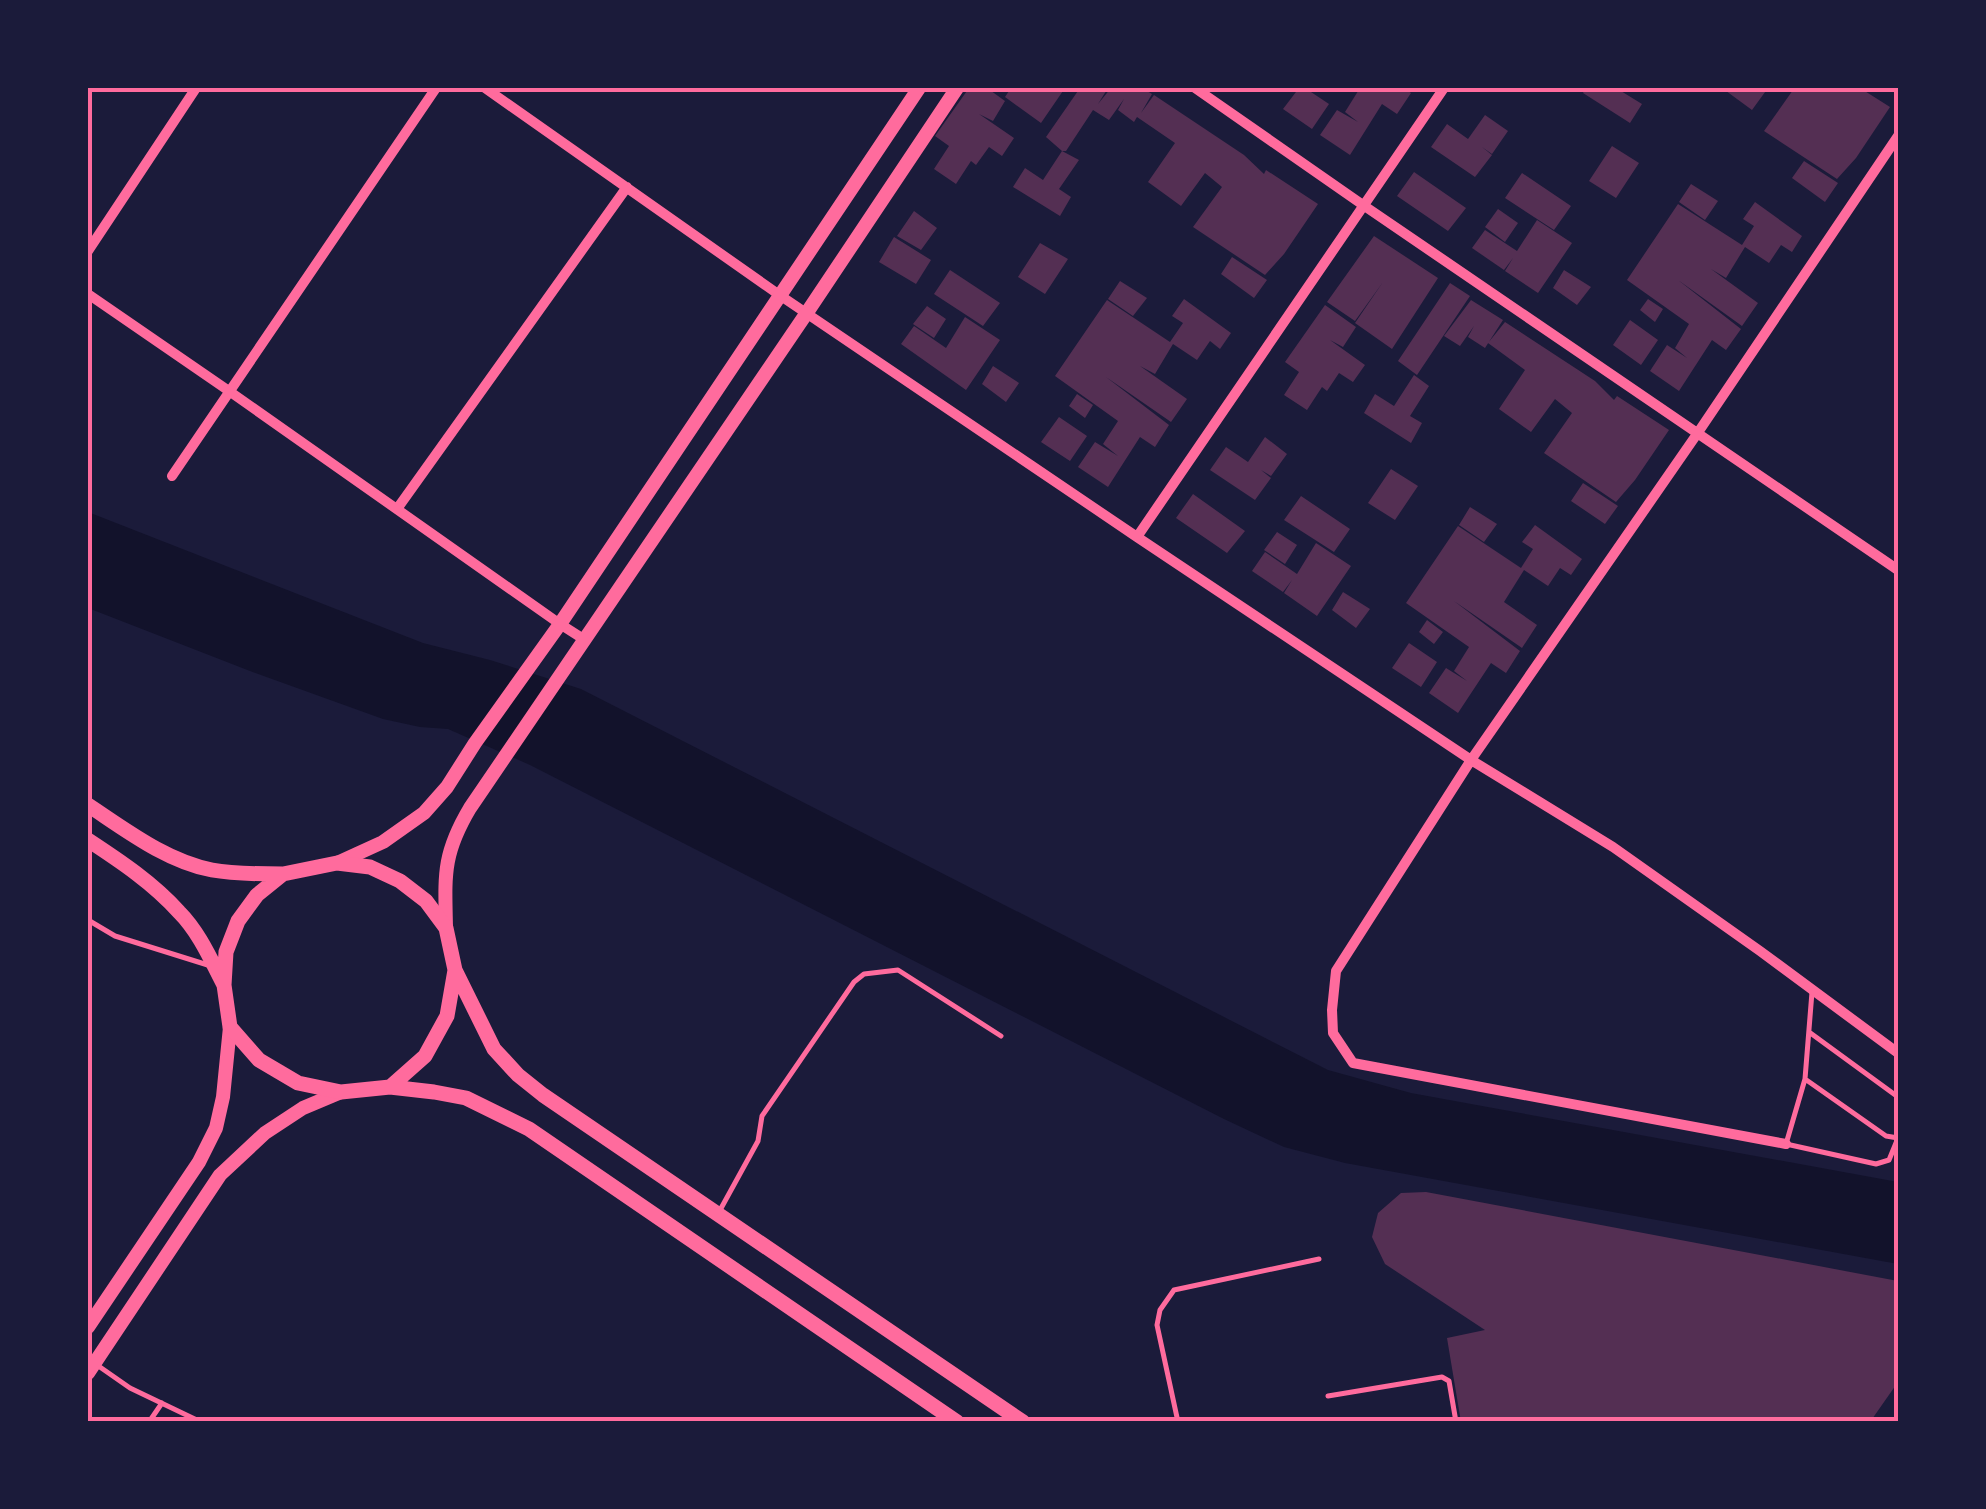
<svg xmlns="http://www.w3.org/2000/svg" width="1986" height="1509" font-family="Ubuntu,sans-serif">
	<rect width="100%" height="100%" fill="#1b1b3a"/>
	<path fill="#12122b" d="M88,512L423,643L490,660L581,689L1328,1070L1411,1093L1898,1182V1264L1345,1163L1284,1147L1224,1119L530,765L448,729L420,727L383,719L250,671L88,608Z"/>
	<path fill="#542f53" d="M969,88H987L1005,101L993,121L979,114L1014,138L1002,156L989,147L976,165L971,161L956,184L934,169L949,146L935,136Z
		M1011,88H1065L1041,123L1005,97Z
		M1080,88H1108L1098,104L1111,88H1142L1152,94L1141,113L1154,95L1244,155L1264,174L1266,170L1318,204L1284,254L1265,275L1193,227L1222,187L1205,173L1181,206L1148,182L1175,143L1137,117L1134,122L1118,110L1124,99L1109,120L1093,110L1066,151H1062L1046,137Z
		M1299,88H1305L1329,104L1312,129L1283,109Z
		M1360,88H1404L1411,93L1397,114L1382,104L1350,155L1320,135L1337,110L1358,122L1345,112Z
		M1586,88H1616L1642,104L1630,123L1583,93Z
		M1722,88H1768L1752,110Z
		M1790,88H1860L1890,107L1856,158L1837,179L1764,131L1793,90Z
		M1485,115L1508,131L1492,154L1482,147L1492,155L1475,177L1431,147L1447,124L1468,139Z
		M1612,146L1639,163L1616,198L1589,181Z
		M1062,151L1079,160L1059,189L1071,197L1060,216L1013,187L1025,168L1043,180Z
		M1804,161L1838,183L1825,202L1792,178Z
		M1414,172L1466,208L1448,231L1397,196Z
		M1522,173L1571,206L1554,230L1505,198Z
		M1691,184L1718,201L1705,220L1679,202Z
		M1755,202L1802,236L1792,252L1781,245L1769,263L1745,247L1726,278L1711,269L1758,303L1742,326L1678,280L1741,329L1726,350L1712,340L1679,391L1650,371L1667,345L1687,358L1675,348L1689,324L1627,280L1678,204L1742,245L1754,226L1743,219Z
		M1498,209L1518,223L1505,242L1485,227Z
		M914,211L937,228L921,250L897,236Z
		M1537,220L1572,243L1538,293L1505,271L1513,258L1504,270L1472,248L1485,230L1517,251Z
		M1374,236L1438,278L1392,349L1355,323L1383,282L1355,321L1327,302Z
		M894,237L931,260L916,284L879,262Z
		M1040,243L1068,259L1045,294L1018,277Z
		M1232,257L1267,280L1254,298L1221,274Z
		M950,270L1000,303L983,326L934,294Z
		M1564,270L1591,287L1577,305L1553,288Z
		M1120,281L1147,298L1133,316L1108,299Z
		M1450,283L1470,296L1417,375L1398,361Z
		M1184,299L1231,333L1220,349L1210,341L1197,360L1173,344L1155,374L1140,366L1187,399L1171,422L1106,377L1169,425L1155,447L1140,437L1108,487L1078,467L1095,442L1118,456L1103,444L1118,421L1055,376L1107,300L1170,342L1183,323L1172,316Z
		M1648,299L1663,309L1655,322L1640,310Z
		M1471,300L1503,320L1485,348L1468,337L1474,326L1460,346L1444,336Z
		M1325,305L1356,327L1343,347L1330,340L1365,365L1353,382L1339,373L1327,391L1322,387L1307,410L1284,395L1299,372L1285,362Z
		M927,306L946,319L934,338L913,324Z
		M965,317L1000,340L966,390L901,344L914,326L946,348Z
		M1630,320L1658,340L1641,365L1613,345Z
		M1505,322L1595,381L1614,400L1617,396L1669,430L1635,480L1616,502L1544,453L1572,413L1555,399L1531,432L1499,409L1525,370L1488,343Z
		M993,366L1019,383L1006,402L982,384Z
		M1414,375L1429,386L1410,416L1422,423L1411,443L1364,413L1375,394L1394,406Z
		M1077,394L1093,405L1085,418L1069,406Z
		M1059,417L1087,436L1070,461L1041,442Z
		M1265,437L1287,454L1271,476L1261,470L1271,478L1255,500L1210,470L1226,447L1248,462Z
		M1391,469L1418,486L1395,520L1368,503Z
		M1583,483L1618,506L1605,524L1571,501Z
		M1193,494L1245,531L1227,553L1176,518Z
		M1301,496L1350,529L1334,552L1284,520Z
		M1470,507L1497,524L1484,542L1459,525Z
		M1535,525L1582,559L1571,575L1560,568L1548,586L1524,570L1504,602L1537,625L1522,648L1454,601L1520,651L1506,673L1491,663L1458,713L1429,693L1446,668L1467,681L1454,671L1469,647L1406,603L1458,526L1521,568L1533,549L1522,542Z
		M1277,532L1297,545L1285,564L1264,550Z
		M1316,543L1351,566L1317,616L1284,593L1292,580L1283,592L1252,571L1265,552L1297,574Z
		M1343,592L1370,609L1356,628L1332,610Z
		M1427,620L1443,632L1434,644L1419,632Z
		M1409,643L1437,662L1421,687L1392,668Z
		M1426,1192L1898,1281V1382L1870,1422H1461L1447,1338L1485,1330L1385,1264L1372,1237L1378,1213L1401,1193Z"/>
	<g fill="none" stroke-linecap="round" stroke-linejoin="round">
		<path stroke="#ff6b9d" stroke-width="5" d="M88,920L115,936L211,966
			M1812,992L1805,1079L1886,1136L1898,1138
			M1809,1032L1898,1097
			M1805,1079L1786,1144L1876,1164L1889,1160L1898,1138
			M719,1212L758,1141L762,1116L854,982L864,974L898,970L1001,1036
			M97,1365L130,1388L201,1422
			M1328,1396L1442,1377L1449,1381L1456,1422
			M149,1422L162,1403
			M1178,1422L1157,1325L1160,1310L1174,1290L1319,1259"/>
		<path stroke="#ff6b9d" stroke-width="10" d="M485,88L778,294L1137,537L1471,760L1613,847L1760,951L1898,1053
			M1195,88L1363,205L1898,570
			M88,251L196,88
			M88,294L229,391L560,624L585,640
			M172,476L436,88
			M397,509L627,187
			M1137,537L1444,88
			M1786,1144L1353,1063L1333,1033L1332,1010L1336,971L1471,760L1697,434L1898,136"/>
		<path stroke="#ff6b9d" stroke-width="14" d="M337,863L383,842L424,813L447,787L475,743L560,624L919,88
			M446,928C445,876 442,855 470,808L806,314L957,88
			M88,1327L199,1162L216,1128L223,1097L230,1027
			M88,1373L220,1175L265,1133L303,1108L341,1092"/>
		<path stroke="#ff6b9d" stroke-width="15" d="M88,805C126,830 166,861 212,870C235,874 259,874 283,874
			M88,840C120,861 153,883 179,912C199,932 211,960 224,985
			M455,970L494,1049L518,1075L543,1095L1023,1422
			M390,1087L425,1056L447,1016L455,970L446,928L426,901L400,881L370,867L337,863L283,874L257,895L238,921L226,952L224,985L230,1027L259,1060L298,1083L341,1092L390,1087L434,1092L466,1098L529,1129L957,1422"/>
	</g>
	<rect width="1986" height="1509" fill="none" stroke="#1b1b3a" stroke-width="180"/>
	<rect x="90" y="90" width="1806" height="1329" fill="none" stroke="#ff6b9d" stroke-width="4"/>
</svg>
